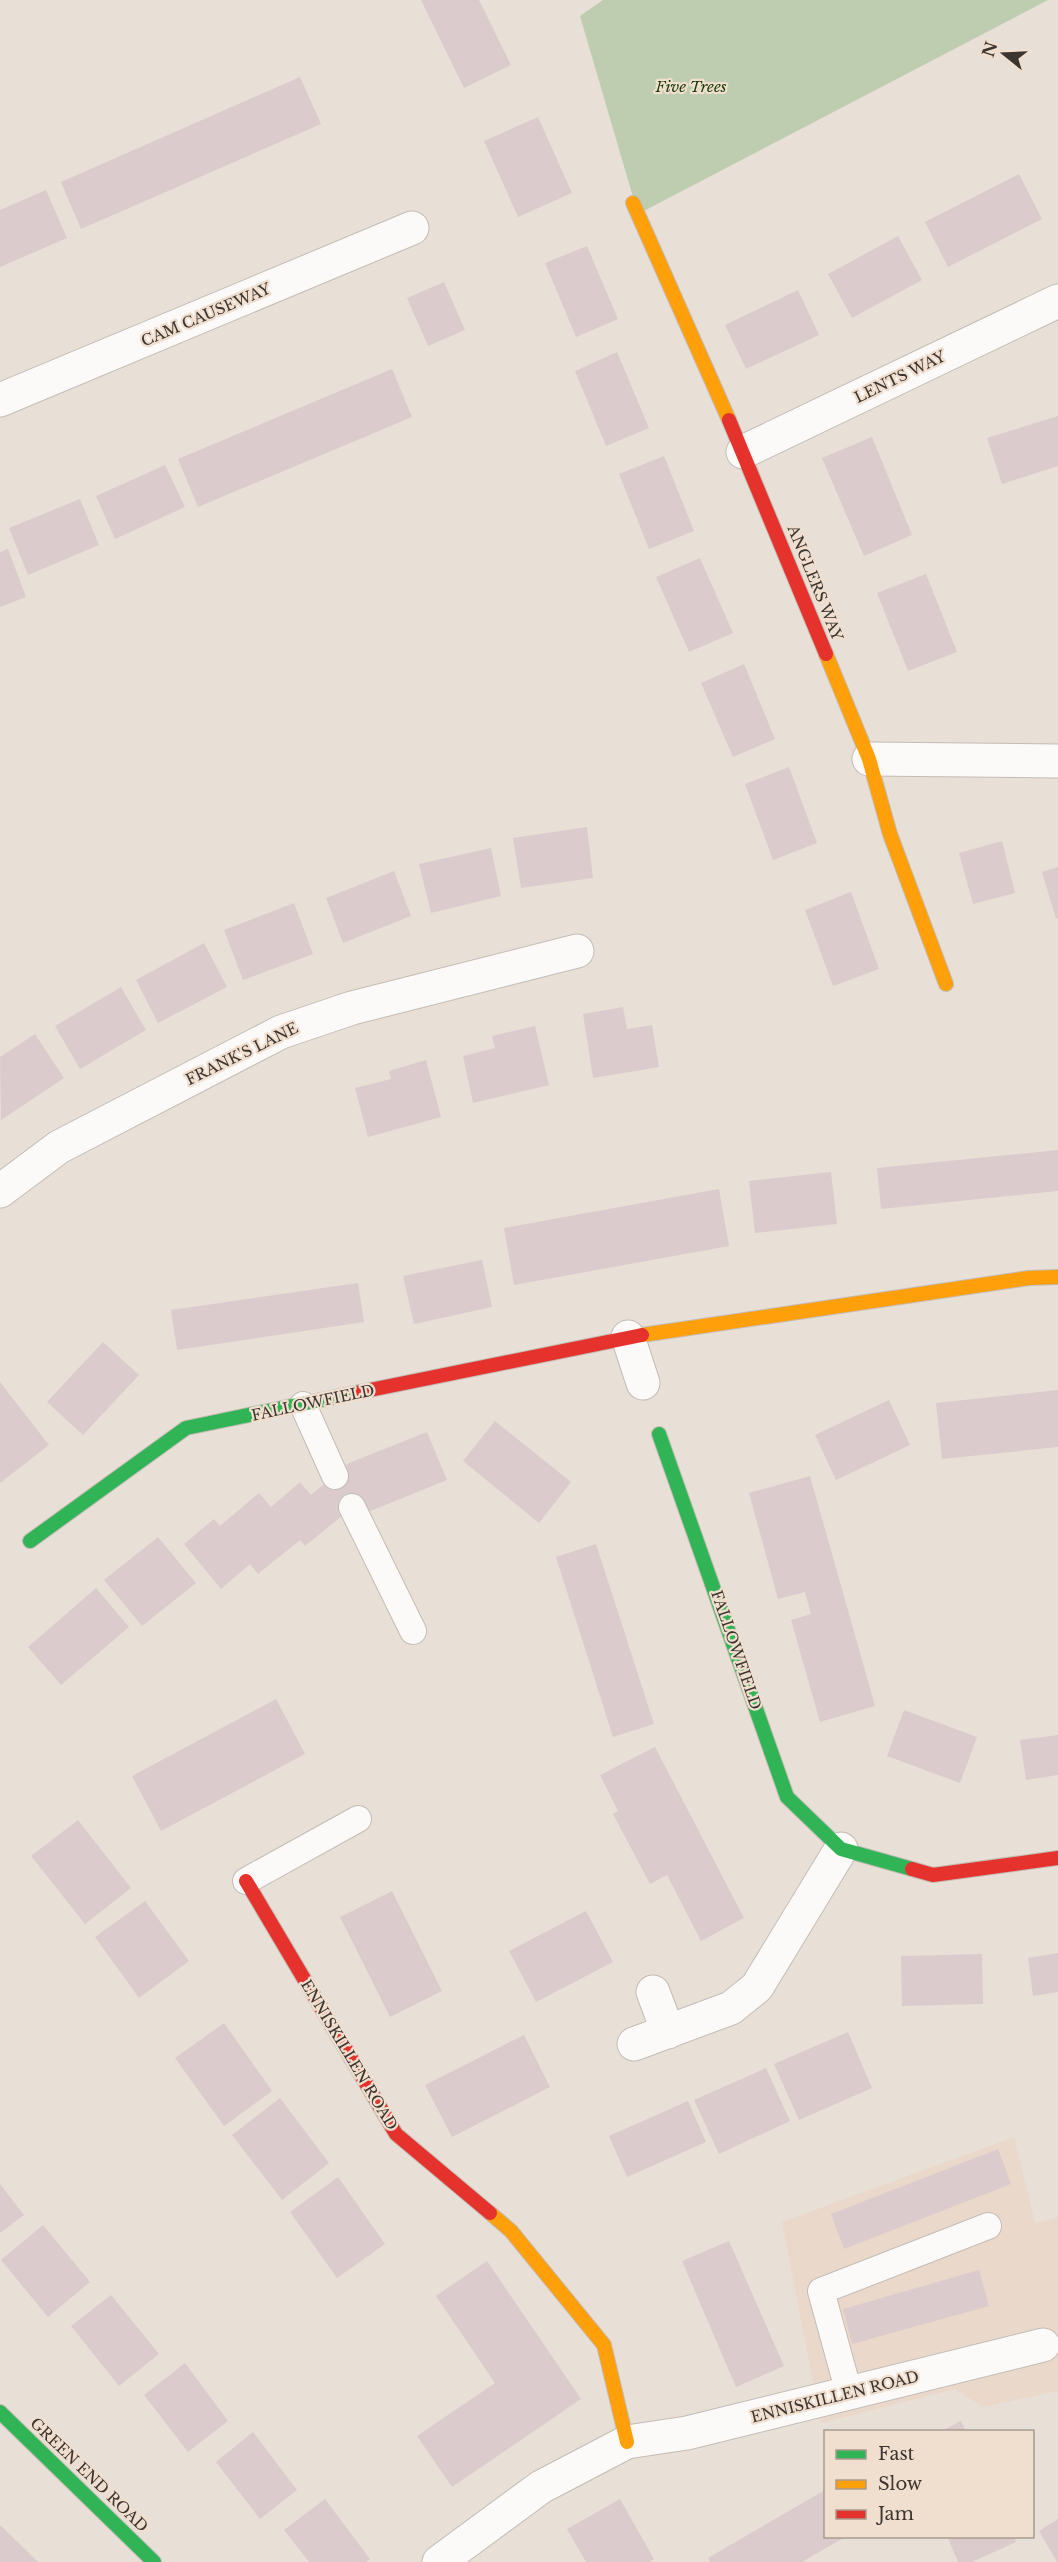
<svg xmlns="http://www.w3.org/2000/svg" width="1058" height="2562" font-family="'Libre Baskerville',serif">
	<rect width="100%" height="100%" fill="#e8dfd7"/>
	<path fill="#ead8ca" d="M1014,2137L1035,2223L1058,2218V2391L983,2407L955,2389L821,2423L782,2222Z"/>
	<path fill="#beccb0" d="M603,0H1048L638,214L580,16Z"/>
	<path fill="#dccbcc" d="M421,0H479L511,65L464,88Z
		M300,77L321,124L81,229L61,182Z
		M538,117L572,193L518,217L484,141Z
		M1019,174L1042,219L948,267L925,222Z
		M46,190L67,238L0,267V210Z
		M898,236L922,280L852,318L828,274Z
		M587,246L618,319L576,337L545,263Z
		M444,282L465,330L428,346L407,298Z
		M798,290L819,335L746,369L725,325Z
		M617,352L649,428L606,446L575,371Z
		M392,369L412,417L198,507L178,459Z
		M1058,416V466L1002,484L987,438Z
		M872,437L912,535L864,556L822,458Z
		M664,456L694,531L649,549L619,474Z
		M165,465L185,507L115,539L96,496Z
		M80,499L99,545L28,575L9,528Z
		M8,549L26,597L0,607V552Z
		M700,558L733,633L689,652L656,577Z
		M926,574L957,652L908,671L877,593Z
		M744,664L775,739L733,757L701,683Z
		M789,767L817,843L773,860L745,784Z
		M587,827L593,878L521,888L513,838Z
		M1002,841L1015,893L973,904L959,853Z
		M491,848L501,896L431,913L419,864Z
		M1058,867V918L1056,919L1042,872Z
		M394,871L411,916L343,943L326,898Z
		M851,892L879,969L833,986L805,910Z
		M294,903L313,954L243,980L224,930Z
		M204,943L227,987L158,1023L136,980Z
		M121,987L146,1030L80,1069L55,1026Z
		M623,1007L627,1029L652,1025L659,1067L593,1078L583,1014Z
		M535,1026L549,1085L473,1103L463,1056L495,1048L492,1036Z
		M35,1034L64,1078L1,1120L0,1057Z
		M426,1060L441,1117L368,1137L355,1088L391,1079L389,1071Z
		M1058,1150V1191L881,1209L877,1168Z
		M831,1172L837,1224L755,1233L749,1181Z
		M719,1189L729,1246L514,1285L504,1228Z
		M482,1260L492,1307L414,1324L403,1276Z
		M358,1283L364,1322L177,1350L171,1310Z
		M103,1342L139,1375L83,1435L47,1402Z
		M0,1382L49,1445L0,1483Z
		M1058,1390V1447L942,1459L936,1403Z
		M889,1400L910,1445L836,1480L815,1435Z
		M495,1421L571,1482L539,1523L463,1461Z
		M427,1432L447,1480L368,1512L363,1499L305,1546L300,1540L258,1574L250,1564L221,1589L184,1544L214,1519L220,1526L259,1493L271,1507L300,1482L311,1495L349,1463Z
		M810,1476L875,1706L820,1722L791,1620L811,1614L805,1592L778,1599L749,1493Z
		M158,1537L196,1583L142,1626L104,1580Z
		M596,1544L654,1724L613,1737L556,1557Z
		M96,1588L129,1627L61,1685L28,1647Z
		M276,1699L305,1754L161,1831L132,1776Z
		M904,1710L977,1737L960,1783L887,1756Z
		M1058,1735V1775L1026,1780L1020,1740Z
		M655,1747L744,1918L701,1941L667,1875L650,1884L613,1814L618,1811L600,1775Z
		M78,1820L131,1888L85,1924L31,1856Z
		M392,1891L442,1991L390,2017L340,1917Z
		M145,1901L189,1961L139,1998L95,1937Z
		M586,1911L613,1962L536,2002L509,1951Z
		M1058,1953V1992L1033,1996L1028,1958Z
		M982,1954L983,2004L902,2006L901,1956Z
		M224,2023L272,2091L224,2126L175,2058Z
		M848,2032L872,2088L799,2120L774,2064Z
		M524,2035L550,2087L452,2137L425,2085Z
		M766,2068L790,2121L719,2154L694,2100Z
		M280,2098L329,2163L282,2200L232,2135Z
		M688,2101L706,2142L627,2177L609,2136Z
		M998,2149L1011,2184L844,2249L831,2214Z
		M338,2177L385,2244L337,2278L290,2212Z
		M0,2184L24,2215L0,2233Z
		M43,2225L90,2282L48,2317L1,2260Z
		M729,2241L784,2366L736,2387L682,2261Z
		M487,2261L581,2399L452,2487L417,2436L495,2383L436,2296Z
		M979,2270L989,2306L852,2344L843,2309Z
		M111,2295L159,2354L119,2386L71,2326Z
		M185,2363L228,2421L188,2452L144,2395Z
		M961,2421L966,2432H939Z
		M253,2432L297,2490L260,2519L216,2462Z
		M825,2490V2536H847L802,2562H710L708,2558Z
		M325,2499L370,2559L366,2562H309L284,2530Z
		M620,2499L654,2559L649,2562H586L567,2529Z
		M1058,2519V2562H1057L1039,2531Z
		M0,2525L27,2551L38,2562H0Z
		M947,2536H1014L1016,2542L972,2562H958Z"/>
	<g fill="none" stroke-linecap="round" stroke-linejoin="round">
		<defs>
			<path id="lane" d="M303,1405L335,1476
				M352,1507L413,1631
				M246,1881L358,1819
				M849,2393L821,2291L988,2226"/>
			<path id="street" d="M0,400L412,228
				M743,452L1058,301
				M869,759L1058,761
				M0,1191L59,1147L281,1032L352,1008L577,951
				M628,1337L643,1383
				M653,1992L668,2032
				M634,2044L731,2008L757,1987L841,1849
				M439,2562L541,2487L627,2442L687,2433L1043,2345"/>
			<path id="fast" d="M659,1434L787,1797L841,1849L912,1869
				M30,1541L186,1428L360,1392
				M0,2412L154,2562"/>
			<path id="slow" d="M633,203L729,420
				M826,654L869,759L890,834L946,984
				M642,1335L1029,1278L1058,1277
				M490,2213L511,2231L604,2345L627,2442"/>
			<path id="jam" d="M729,420L826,654
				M360,1392L642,1335
				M912,1869L933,1875L1058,1858
				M246,1881L396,2134L490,2213"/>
		</defs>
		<use href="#lane" stroke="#c3bcb5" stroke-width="28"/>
		<use href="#street" stroke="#c3bcb5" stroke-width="35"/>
		<use href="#fast" stroke="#c3bcb5" stroke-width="16"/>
		<use href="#slow" stroke="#c3bcb5" stroke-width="16"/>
		<use href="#jam" stroke="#c3bcb5" stroke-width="16"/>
		<use href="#lane" stroke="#fcfaf9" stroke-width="26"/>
		<use href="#street" stroke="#fcfaf9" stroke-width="33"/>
		<use href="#fast" stroke="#30b455" stroke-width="14"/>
		<use href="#slow" stroke="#ff9f0a" stroke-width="14"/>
		<use href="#jam" stroke="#e5322d" stroke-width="14"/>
	</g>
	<g text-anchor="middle" stroke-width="4.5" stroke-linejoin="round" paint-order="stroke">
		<g font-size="15" font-style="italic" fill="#143b02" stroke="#f0decf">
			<text x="691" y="92">Five Trees</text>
		</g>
		<g font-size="15" fill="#3b342f" stroke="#f0decf">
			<text transform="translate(206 315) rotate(-23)" y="5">CAM CAUSEWAY</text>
			<text transform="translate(900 377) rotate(-26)" y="5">LENTS WAY</text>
			<text transform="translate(815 583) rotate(68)" y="5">ANGLERS WAY</text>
			<text transform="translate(242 1054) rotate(-26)" y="5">FRANK'S LANE</text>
			<text transform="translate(313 1403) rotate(-12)" y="5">FALLOWFIELD</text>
			<text transform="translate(736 1650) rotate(71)" y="5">FALLOWFIELD</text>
			<text transform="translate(349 2055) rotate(59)" y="5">ENNISKILLEN ROAD</text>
			<text transform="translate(835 2397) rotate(-14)" y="5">ENNISKILLEN ROAD</text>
			<text transform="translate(89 2475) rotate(44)" y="5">GREEN END ROAD</text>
		</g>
	</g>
	<rect x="824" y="2430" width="210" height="108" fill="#f0decf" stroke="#a89a8f" stroke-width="1.5"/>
	<rect x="836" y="2450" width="30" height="9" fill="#30b455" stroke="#a89a8f" stroke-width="1.5"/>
	<text x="878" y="2460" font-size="18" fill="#3b342f">Fast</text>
	<rect x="836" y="2480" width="30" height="9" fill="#ff9f0a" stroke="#a89a8f" stroke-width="1.5"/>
	<text x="878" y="2490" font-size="18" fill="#3b342f">Slow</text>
	<rect x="836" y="2510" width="30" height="9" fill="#e5322d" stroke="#a89a8f" stroke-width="1.5"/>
	<text x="878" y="2520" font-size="18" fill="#3b342f">Jam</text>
	<g transform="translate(1004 54) rotate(288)" stroke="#f0decf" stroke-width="4.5" paint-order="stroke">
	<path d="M0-4.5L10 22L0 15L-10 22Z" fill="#3b342f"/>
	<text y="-9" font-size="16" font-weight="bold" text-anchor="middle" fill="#3b342f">N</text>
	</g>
</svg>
